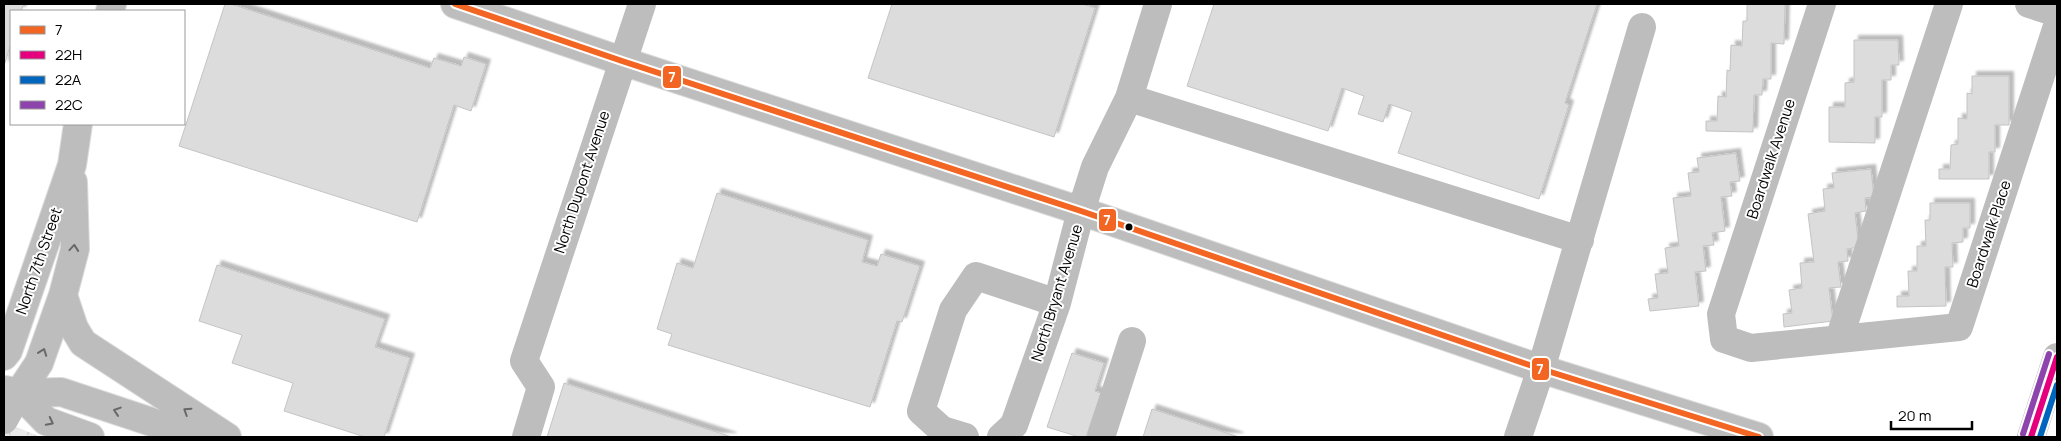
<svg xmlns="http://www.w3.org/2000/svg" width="2061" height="441" font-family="Manrope,sans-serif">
	<defs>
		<pattern id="park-crowns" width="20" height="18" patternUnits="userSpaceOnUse" patternTransform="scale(1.25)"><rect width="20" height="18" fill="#e9e9e9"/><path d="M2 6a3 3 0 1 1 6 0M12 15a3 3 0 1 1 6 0" fill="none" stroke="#c6c6c6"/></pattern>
		<filter id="shadow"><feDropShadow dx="4.5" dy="-4.5" stdDeviation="1" flood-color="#0004"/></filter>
	</defs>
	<rect width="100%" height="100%" fill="#fff"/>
	<path fill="url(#park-crowns)" d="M4,422L41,437H4Z"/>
	<path fill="#dcdcdc" stroke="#c4c4c4" filter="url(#shadow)" d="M4,4H24L21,11H11V43L4,66Z
		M225,4H231L430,68L434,58L461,66L464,57L486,64L471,111L454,105L417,222L179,146Z
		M892,4H1082L1095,8L1054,137L868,78Z
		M1214,4H1597L1565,103L1569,105L1539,199L1398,153L1412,112L1389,104L1383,122L1358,114L1364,96L1342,88L1328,131L1187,86Z
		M1747,4H1785L1784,44L1771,43V79H1763L1762,95H1754L1753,132L1706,131V121H1717L1718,96L1726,97L1727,70L1730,71L1731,45L1742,46L1743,21H1747Z
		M1854,40H1898L1899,65H1891V80H1882V117H1875V143L1829,142V107H1845V83L1854,82Z
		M1972,76H2009V125H1995V152H1989V179H1939V169H1950L1951,145L1958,144V118L1967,119V93L1972,94Z
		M1736,153L1740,181L1730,182L1732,196L1721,197L1725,231L1712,233L1714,245L1703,246L1706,271L1695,272L1699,306L1650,311L1648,299L1658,298L1655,274L1668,273L1665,248L1679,246L1673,198L1691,196L1688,173L1699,172L1697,158Z
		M1871,169L1874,197L1865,198L1866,211L1855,213L1859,247L1847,249L1848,261L1838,262L1841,287L1829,288L1833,321L1784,327L1783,314L1792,313L1789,290L1802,288L1800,263L1814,262L1808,214L1825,211L1823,189L1834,188L1832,173Z
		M717,193L868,240L862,262L877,266L881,254L920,266L902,322L897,321L870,407L668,345L672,334L657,329L677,263L693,268Z
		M1930,203H1970V228H1963V242L1952,243L1953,267H1945L1946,306L1897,307V296H1909L1908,271H1917V246H1926L1925,220H1930Z
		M217,265L385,319L375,347L410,358L384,437H365L284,411L293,383L232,363L242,335L199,321Z
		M1072,353L1104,363L1095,391L1101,393L1086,437H1079L1047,427Z
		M564,383L732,437H547Z
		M1152,409L1239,437H1143Z"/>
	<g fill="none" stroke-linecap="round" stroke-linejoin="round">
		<defs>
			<path id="major" d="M455,4L622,61L1081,211L1541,369L1759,437
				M110,11L112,4
				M63,295L74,328L83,343L227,437
				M4,356L8,351L72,165L78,124
				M5,390L19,393L61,392L197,437
				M19,393L39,363L63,295L75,249L73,182
				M19,393L46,421L90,437"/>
		</defs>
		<use href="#major" stroke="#dbdbdb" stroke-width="30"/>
		<path stroke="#bdbdbd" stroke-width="28" d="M1822,4L1721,314L1724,339L1751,348L1959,327L2057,26
			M2029,4L2057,13
			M1129,98L1580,240
			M1839,339L1949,4
			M4,420L19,393
			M526,437L541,387L524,361L642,4
			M965,437L942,430L921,411L953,310L976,276L1057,303
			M1001,437L1014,425L1057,303L1081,211L1095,167L1129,98L1158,4
			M1101,437L1132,341
			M1518,437L1541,369L1642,27
			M2031,437L2057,357"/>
		<use href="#major" stroke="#bdbdbd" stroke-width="28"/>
		<defs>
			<path id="bus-1" d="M455,4L622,61L1081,211L1541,369L1759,437"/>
			<path id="bus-2" d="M2031,437L2057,357"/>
			<path id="bus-3" d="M2040,437L2057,385"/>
			<path id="bus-4" d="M2023,434L2049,354"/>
		</defs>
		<use href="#bus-1" stroke="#fff" stroke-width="10"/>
		<use href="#bus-2" stroke="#fff" stroke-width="10"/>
		<use href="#bus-3" stroke="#fff" stroke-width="10"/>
		<use href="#bus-4" stroke="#fff" stroke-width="10"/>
		<use href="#bus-1" stroke="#f26522" stroke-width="6"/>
		<use href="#bus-2" stroke="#e5007d" stroke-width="6"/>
		<use href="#bus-3" stroke="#0065bd" stroke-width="6"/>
		<use href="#bus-4" stroke="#8e44ad" stroke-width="6"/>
	</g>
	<defs><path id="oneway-chevron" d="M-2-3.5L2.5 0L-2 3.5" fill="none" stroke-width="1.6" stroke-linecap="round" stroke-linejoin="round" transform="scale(1.25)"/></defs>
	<g stroke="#686868">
		<use href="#oneway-chevron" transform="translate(74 248) rotate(-85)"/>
		<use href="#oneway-chevron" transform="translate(43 352) rotate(-70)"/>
		<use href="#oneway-chevron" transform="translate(117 411) rotate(-162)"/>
		<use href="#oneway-chevron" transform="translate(187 411) rotate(-147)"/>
		<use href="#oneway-chevron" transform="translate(50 422) rotate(27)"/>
	</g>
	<circle fill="#000" stroke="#fff" stroke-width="2" cx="1129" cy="227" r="4.5"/>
	<g text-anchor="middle" stroke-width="4" stroke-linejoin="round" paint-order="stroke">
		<g font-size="15" fill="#000" stroke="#fff">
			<text transform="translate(1771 159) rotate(-72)" y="5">Boardwalk Avenue</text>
			<text transform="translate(582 182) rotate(-72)" y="5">North Dupont Avenue</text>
			<text transform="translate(1989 234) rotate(-72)" y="5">Boardwalk Place</text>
			<text transform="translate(39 261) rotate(-71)" y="5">North 7th Street</text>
			<text transform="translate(1057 293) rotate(-73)" y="5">North Bryant Avenue</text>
		</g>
	</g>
	<g stroke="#fff" stroke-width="2">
		<rect x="662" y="65" width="20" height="24" rx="5" fill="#f26522"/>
		<rect x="1098" y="208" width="19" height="24" rx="5" fill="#f26522"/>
		<rect x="1531" y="357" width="19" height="24" rx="5" fill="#f26522"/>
	</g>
	<g font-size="14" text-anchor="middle" font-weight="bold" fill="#fff">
		<text x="672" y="82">7</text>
		<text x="1107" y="225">7</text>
		<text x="1540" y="374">7</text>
	</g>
	<rect width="2061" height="441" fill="none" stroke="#000000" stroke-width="10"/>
	<rect x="10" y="10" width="175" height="115" fill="#ffffff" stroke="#999999"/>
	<rect x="20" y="26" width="25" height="8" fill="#f26522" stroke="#999999"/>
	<text x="55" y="35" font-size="15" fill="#000000">7</text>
	<rect x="20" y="51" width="25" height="8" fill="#e5007d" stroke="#999999"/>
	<text x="55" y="60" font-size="15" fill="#000000">22H</text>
	<rect x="20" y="76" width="25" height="8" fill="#0065bd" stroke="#999999"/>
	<text x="55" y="85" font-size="15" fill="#000000">22A</text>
	<rect x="20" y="101" width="25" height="8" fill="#8e44ad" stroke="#999999"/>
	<text x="55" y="110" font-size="15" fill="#000000">22C</text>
	<path d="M1891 421v8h81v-8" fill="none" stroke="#000000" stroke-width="2.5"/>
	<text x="1898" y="421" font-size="15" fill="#000000" stroke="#ffffff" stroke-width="4" paint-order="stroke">20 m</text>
</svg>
